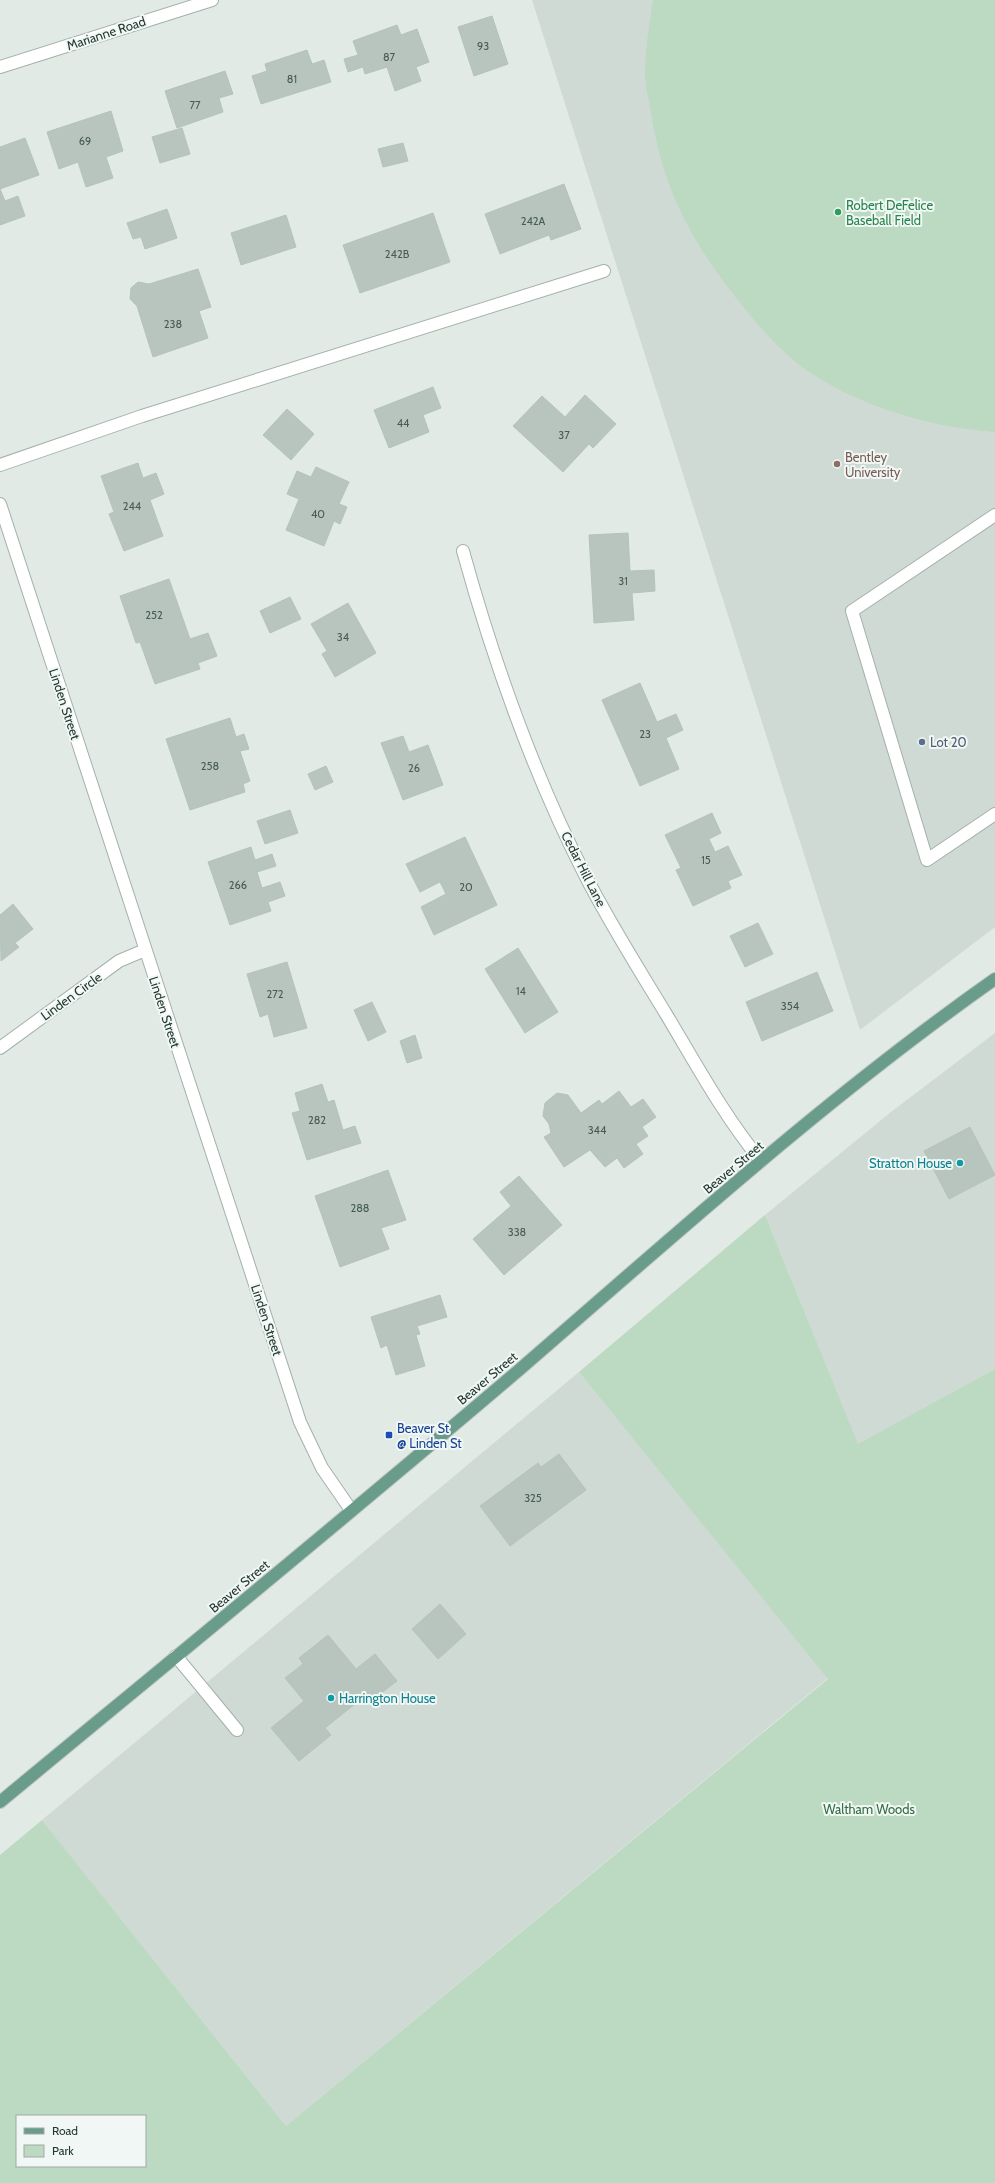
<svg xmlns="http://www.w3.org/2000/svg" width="995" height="2183" font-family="Cabin,sans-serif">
	<rect width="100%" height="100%" fill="#e1eae5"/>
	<path fill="#cfdad4" d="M532,0H995V927L860,1030Z
		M995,1033V1369L858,1445L765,1215L891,1112Z
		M579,1372L828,1678L286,2126L42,1820Z"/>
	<path fill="#bcd9c1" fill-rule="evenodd" d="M653,0H995V432C928,427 857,406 802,367C781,351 761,329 745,309C694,246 663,192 651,112C649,101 646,89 645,78C645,53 649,25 653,0Z
		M765,1215L858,1444L995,1369V2183H0V1855L42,1820L286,2126L828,1679L579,1372ZM17,2116H145V2166H17Z"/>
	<path fill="#b7c5be" stroke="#b4c3bc" d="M492,16L508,64L474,76L458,27Z
		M397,25L401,35L417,29L429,62L416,67L421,81L395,91L387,67L365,74L363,67L348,72L344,59L358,55L353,41Z
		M307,50L312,64L324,60L331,82L261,104L252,76L267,71L265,64Z
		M225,71L233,94L219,98L223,112L177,128L165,91Z
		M111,111L123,151L106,157L113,178L86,187L78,162L59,169L47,132Z
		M182,128L190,154L160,163L152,137Z
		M25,138L39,175L0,189L5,201L18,196L25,216L0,225V147Z
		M403,143L408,161L383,167L378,149Z
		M564,184L581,229L551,240L549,235L500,254L485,214Z
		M167,209L177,238L145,249L141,237L133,239L127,223Z
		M433,213L450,262L360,293L343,245Z
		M286,215L296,247L241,265L231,233Z
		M198,269L211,307L199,311L208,338L153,357L137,306L130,299L131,288L138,282L149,284Z
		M433,387L441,408L423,415L429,432L389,448L374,410Z
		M585,395L616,424L593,448L589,444L563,472L513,426L542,396L565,417Z
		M287,409L314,434L291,460L263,435Z
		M138,463L143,478L156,473L164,494L150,500L163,536L124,551L109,514L114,512L101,476Z
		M316,467L349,482L339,504L347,507L340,524L334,521L324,546L286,530L299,499L287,494L297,471L311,477Z
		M628,533L630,571L654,570L655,591L632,593L634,620L594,623L589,535Z
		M169,579L190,639L208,633L217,656L198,663L200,669L155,684L140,642L136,643L120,596Z
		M290,597L301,619L270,633L260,611Z
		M348,603L376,653L335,677L322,654L327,651L311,624Z
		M640,683L657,722L676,714L683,730L666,738L679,769L640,786L602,700Z
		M230,718L236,737L244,734L249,749L240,751L250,781L243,784L245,792L190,810L166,739Z
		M403,736L409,752L428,745L443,785L403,800L381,743Z
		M326,766L333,782L315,790L308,774Z
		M290,810L298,833L265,844L257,821Z
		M712,813L721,833L709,839L715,852L728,846L742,875L728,881L731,888L693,906L676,870L681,868L665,835Z
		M465,837L497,905L434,935L421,907L446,894L440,882L420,892L406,864Z
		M251,847L255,860L272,854L276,866L257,872L262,888L280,882L285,896L268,902L271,911L230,925L208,862Z
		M13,904L33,929L15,943L19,947L1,961L0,915Z
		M758,923L773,954L745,967L730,936Z
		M518,948L558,1012L525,1033L485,969Z
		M287,962L307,1028L274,1037L268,1014L260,1017L247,974Z
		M817,972L833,1011L762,1041L746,1002Z
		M372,1002L386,1032L368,1041L354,1010Z
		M415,1035L422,1058L407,1063L400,1041Z
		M322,1084L328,1102L334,1100L343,1130L355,1126L361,1143L307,1160L292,1113L300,1111L295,1093Z
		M619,1091L631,1107L643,1099L656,1117L642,1127L648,1136L636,1144L643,1154L624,1168L617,1158L605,1167L590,1150L564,1167L544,1137L551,1133L549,1124L543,1116L545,1103L557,1093L568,1095L581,1113L599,1100L602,1104Z
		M970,1127L995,1175L949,1199L924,1151Z
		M388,1170L406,1220L381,1228L389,1249L340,1267L315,1196Z
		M519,1176L562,1225L504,1275L473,1239L511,1206L500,1192Z
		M440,1295L447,1317L417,1326L420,1334L416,1335L425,1366L396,1375L387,1345L381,1348L371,1317Z
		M559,1454L586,1490L510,1546L480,1506L538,1463L541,1467Z
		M440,1604L466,1634L438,1659L412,1629Z
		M328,1635L356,1669L375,1654L397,1681L371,1701L366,1695L325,1728L331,1735L299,1761L271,1728L304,1701L285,1678L303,1664L299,1658Z"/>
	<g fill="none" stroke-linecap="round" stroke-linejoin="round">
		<defs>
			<path id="minor" d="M0,67L212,0
				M0,465L142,416L604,271
				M0,504L300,1422L322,1468L351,1510
				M995,515L852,611L927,860L995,814
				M463,551C494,663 532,771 585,875C609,922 638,968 666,1014C696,1064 724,1116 761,1161
				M0,1048L119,961L145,950
				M176,1656L237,1730"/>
			<path id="major" d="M0,1802C173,1659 348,1516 519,1370C674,1236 827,1097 995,979"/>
		</defs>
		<use href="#minor" stroke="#a4b1ab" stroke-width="14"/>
		<use href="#major" stroke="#bdc4c1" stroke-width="14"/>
		<use href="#minor" stroke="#fff" stroke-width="12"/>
		<use href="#major" stroke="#6a9c8b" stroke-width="12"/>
	</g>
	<circle fill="#2e9e5b" stroke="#f1f7f4" stroke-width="1.5" cx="838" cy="212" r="4"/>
	<circle fill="#8d6e63" stroke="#f1f7f4" stroke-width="1.5" cx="837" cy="464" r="4"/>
	<circle fill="#5c6f8a" stroke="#f1f7f4" stroke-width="1.5" cx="922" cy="742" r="4"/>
	<g fill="#0f9aa8" stroke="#f1f7f4" stroke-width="1.5">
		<circle cx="960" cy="1163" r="4"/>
		<circle cx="331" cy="1698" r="4"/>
	</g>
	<rect fill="#1a4fb4" stroke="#f1f7f4" stroke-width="1.5" x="385" y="1431" width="8" height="8" rx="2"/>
	<g text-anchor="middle" stroke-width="4" stroke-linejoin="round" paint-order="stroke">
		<g font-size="11" fill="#485c54">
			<text x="483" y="50">93</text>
			<text x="389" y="61">87</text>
			<text x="292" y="83">81</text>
			<text x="195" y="109">77</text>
			<text x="85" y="145">69</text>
			<text x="533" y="225">242A</text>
			<text x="397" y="258">242B</text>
			<text x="173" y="328">238</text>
			<text x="403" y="427">44</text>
			<text x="564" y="439">37</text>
			<text x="132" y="510">244</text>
			<text x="318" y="518">40</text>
			<text x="623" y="585">31</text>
			<text x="154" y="619">252</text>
			<text x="343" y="641">34</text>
			<text x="645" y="738">23</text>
			<text x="210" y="770">258</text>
			<text x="414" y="772">26</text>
			<text x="706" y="864">15</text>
			<text x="238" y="889">266</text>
			<text x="466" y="891">20</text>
			<text x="521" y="995">14</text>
			<text x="275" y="998">272</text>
			<text x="790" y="1010">354</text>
			<text x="317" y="1124">282</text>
			<text x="597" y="1134">344</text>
			<text x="360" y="1212">288</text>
			<text x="517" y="1236">338</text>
			<text x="533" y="1502">325</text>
		</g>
		<g font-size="13" fill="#233931" stroke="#f1f7f4">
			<text transform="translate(106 33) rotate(-18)" y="5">Marianne Road</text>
			<text transform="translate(65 704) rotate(72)" y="5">Linden Street</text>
			<text transform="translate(584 869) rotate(63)" y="5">Cedar Hill Lane</text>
			<text transform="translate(71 996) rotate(-36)" y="5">Linden Circle</text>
			<text transform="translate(165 1012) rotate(72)" y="5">Linden Street</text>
			<text transform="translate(733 1167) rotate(-40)" y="5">Beaver Street</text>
			<text transform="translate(267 1320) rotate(72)" y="5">Linden Street</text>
			<text transform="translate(487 1378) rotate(-40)" y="5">Beaver Street</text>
			<text transform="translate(239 1586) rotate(-40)" y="5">Beaver Street</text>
		</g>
		<g font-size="13" fill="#27864d" stroke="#f1f7f4" text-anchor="start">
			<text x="846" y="210">Robert DeFelice<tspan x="846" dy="15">Baseball Field</tspan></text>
		</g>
		<g font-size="13" fill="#785e54" stroke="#f1f7f4" text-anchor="start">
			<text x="845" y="462">Bentley<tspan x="845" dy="15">University</tspan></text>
		</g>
		<g font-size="13" fill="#4e5e75" stroke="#f1f7f4" text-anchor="start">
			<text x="930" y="747">Lot 20</text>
		</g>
		<g font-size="13" fill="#0d838f" stroke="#f1f7f4" text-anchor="end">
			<text x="952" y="1168">Stratton House</text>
			<text x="339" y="1703" text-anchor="start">Harrington House</text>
		</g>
		<g font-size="13" fill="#164399" stroke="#f1f7f4" text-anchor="start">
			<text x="397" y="1433">Beaver St<tspan x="397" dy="15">@ Linden St</tspan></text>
		</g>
		<g font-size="13" fill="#316c43" stroke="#f1f7f4">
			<text x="869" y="1814">Waltham Woods</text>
		</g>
	</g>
	<rect x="16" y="2115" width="130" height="52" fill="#f1f7f4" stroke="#9faba6"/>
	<rect x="24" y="2128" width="20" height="6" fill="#6a9c8b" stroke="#9faba6"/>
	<text x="52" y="2135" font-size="12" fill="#233931">Road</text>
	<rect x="24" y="2145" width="20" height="12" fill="#bcd9c1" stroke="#9faba6"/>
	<text x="52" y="2155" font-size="12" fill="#233931">Park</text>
</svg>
